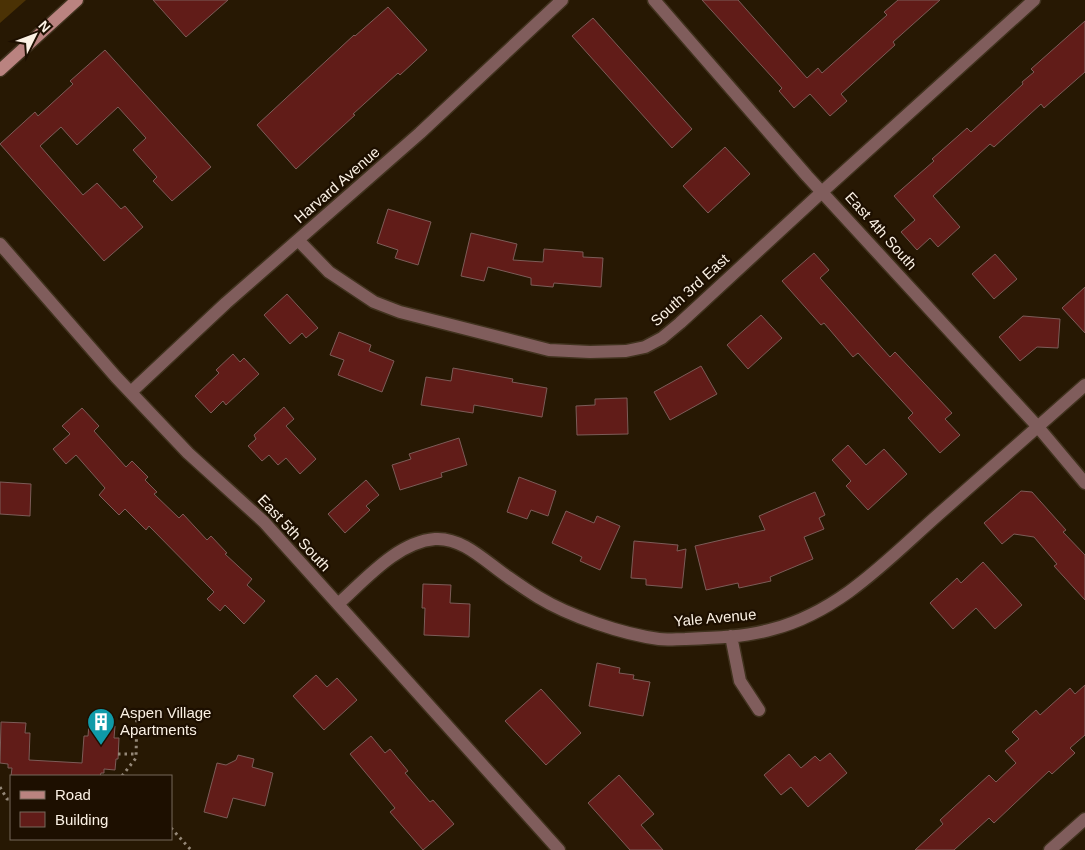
<svg xmlns="http://www.w3.org/2000/svg" width="1085" height="850" font-family="Arial,sans-serif">
	<rect width="100%" height="100%" fill="#271803"/>
	<path fill="#4b3205" d="M0,0H26L0,23Z"/>
	<path fill="#611c18" stroke="#7c5c58" d="M153,0H228L186,37Z
		M702,0H738L807,78L818,68L822,73L887,15L884,12L898,0H940L893,42L895,45L841,94L847,101L830,116L810,94L794,108L779,91L782,88Z
		M388,7L427,50L400,75L398,73L353,114L355,115L296,169L257,125L354,35L355,36Z
		M593,18L692,129L672,148L572,36Z
		M1085,21V72L1044,108L1041,104L994,147L990,144L933,196L960,227L938,247L930,238L917,250L901,232L915,220L894,196L934,161L932,159L967,128L971,132L1023,84L1022,82L1034,72L1031,69Z
		M105,50L211,167L172,201L153,181L157,177L133,150L146,138L118,107L77,145L61,127L40,146L83,195L97,183L121,209L125,206L143,227L104,261L0,144L35,112L38,116L73,84L70,81Z
		M725,147L750,174L708,213L683,186Z
		M388,209L431,222L418,265L395,258L398,250L377,243Z
		M471,233L517,244L513,260L543,262L544,249L583,252V257L603,258L601,287L554,283L553,287L531,285V278L488,267L484,281L461,276Z
		M814,253L829,270L820,278L890,357L895,352L952,413L945,419L960,435L940,453L908,418L913,413L858,353L853,357L824,323L821,325L782,281Z
		M995,254L1017,279L994,299L972,274Z
		M1085,287V333L1062,308Z
		M287,294L318,328L306,338L302,333L290,344L264,315Z
		M761,315L782,338L748,369L727,345Z
		M1023,316L1060,319L1058,348L1037,347L1020,361L999,337Z
		M339,332L371,345L369,351L394,361L382,392L338,375L344,360L330,355Z
		M233,354L240,362L244,358L259,374L226,405L223,401L211,413L195,396L219,373L216,370Z
		M701,366L717,394L670,420L654,392Z
		M453,368L513,379L512,382L547,388L542,417L474,405L473,413L421,405L426,377L451,381Z
		M627,398L628,434L577,435L576,406L595,405V399Z
		M284,407L294,419L286,426L316,459L300,474L286,458L278,465L269,455L262,461L248,446L256,439L254,435Z
		M82,408L99,426L94,431L126,467L132,461L148,477L145,480L157,492L154,494L179,518L183,514L207,540L211,536L227,553L225,554L252,579L247,585L265,601L244,624L225,605L220,611L207,599L214,592L149,526L146,530L125,509L119,515L99,495L105,488L76,455L66,464L53,449L70,434L62,426Z
		M459,438L467,465L441,473L442,477L400,490L392,465L411,459L409,454Z
		M848,445L866,465L884,449L907,474L868,510L846,486L851,481L832,460Z
		M519,477L556,491L548,516L531,510L527,519L507,512Z
		M366,480L379,495L366,506L370,510L345,533L328,514Z
		M0,482L31,484L30,516L0,514Z
		M1021,491L1032,492L1066,530L1063,532L1085,555V600L1054,566L1057,564L1034,537L1014,534L1002,544L984,523Z
		M815,492L825,515L819,518L824,529L804,537L813,559L770,577L771,581L739,588L738,583L706,590L695,546L765,530L759,516Z
		M566,511L594,523L597,516L620,526L600,570L580,561L582,557L552,543Z
		M634,541L678,545L677,551L686,549L682,588L646,585V579L631,578Z
		M983,562L1022,605L995,629L976,608L953,629L930,603L957,578L961,583Z
		M423,584L451,585L450,603L470,604L469,637L424,635L425,608H422Z
		M597,663L620,668L619,673L634,675L633,679L650,682L643,716L589,706Z
		M316,675L327,687L337,678L357,700L324,730L293,696Z
		M1085,685V735L1070,748L1075,753L1052,774L1049,771L994,823L989,818L954,850H915L943,824L940,820L989,775L996,782L1016,763L1005,751L1019,739L1012,732L1036,710L1040,715L1070,688L1075,694Z
		M541,689L581,733L546,765L505,721Z
		M1,722L26,723L25,733H30L29,760L82,763L84,736H88L89,724L115,726L114,738H119L118,759H116L115,770L104,769V773H101L100,776H11L12,768H8V764L0,763Z
		M371,736L385,753L390,749L408,771L405,773L430,802L433,800L454,824L423,850L390,812L395,808L350,754Z
		M830,753L847,773L808,807L791,787L781,795L764,775L789,754L801,768L815,756L820,761Z
		M238,755L254,759L252,767L273,773L265,806L233,798L227,818L204,812L217,763L226,765L236,760Z
		M619,775L654,814L641,825L663,850H630L588,803Z"/>
	<g fill="none" stroke-linecap="round" stroke-linejoin="round">
		<defs>
			<path id="street" d="M654,0L807,176L1038,427L1085,483
				M298,240L329,272L374,302L400,312L549,350L590,352L626,351L645,347L662,338L680,323L823,191L1034,0
				M0,244L116,377L188,453L264,522L559,850
				M131,392L226,303L420,133L562,0
				M338,604C365,580 397,542 435,539C463,537 487,563 508,577C518,584 528,591 538,597C569,616 622,634 659,639C667,640 677,639 685,639C714,638 745,637 773,629C841,611 888,559 939,514C988,471 1036,428 1085,385
				M731,636L740,681L759,710
				M1050,850L1085,819"/>
			<path id="secondary" d="M0,70L77,0"/>
		</defs>
		<use href="#street" stroke="#40321e" stroke-width="15"/>
		<use href="#secondary" stroke="#40321e" stroke-width="15"/>
		<path stroke="#958878" stroke-width="3" stroke-dasharray="2.5 4" stroke-linecap="butt" d="M118,754H136
			M122,776L136,758L137,711
			M0,787L7,799H11
			M171,828L191,850"/>
		<use href="#street" stroke="#805d5c" stroke-width="12"/>
		<use href="#secondary" stroke="#ba8380" stroke-width="12"/>
	</g>
	<defs>
		<symbol id="building-pin" viewBox="-11 -11 22 30"><path d="M0 17L-7.5 6A9.5 9.5 0 1 1 7.5 6Z" fill="#0f9aa8" stroke="#1d0f00"/><path d="M-4-6H4V6H1V3H-1V6H-4ZM-2.5-4.3h1.7v1.8h-1.7ZM.8-4.3h1.7v1.8H.8ZM-2.5-1h1.7V.8h-1.7ZM.8-1h1.7V.8H.8Z" fill="#fff"/></symbol>
	</defs>
	<g fill-rule="evenodd">
		<use href="#building-pin" x="85" y="706" width="32" height="43"/>
	</g>
	<g text-anchor="middle" stroke-width="4.5" stroke-linejoin="round" paint-order="stroke">
		<g font-size="15" fill="#fbf1e4" stroke="#1d0f00">
			<text transform="translate(337 185) rotate(-41)" y="5">Harvard Avenue</text>
			<text transform="translate(881 231) rotate(48)" y="5">East 4th South</text>
			<text transform="translate(690 290) rotate(-42)" y="5">South 3rd East</text>
			<text transform="translate(294 533) rotate(47)" y="5">East 5th South</text>
			<text transform="translate(715 618) rotate(-5)" y="5">Yale Avenue</text>
		</g>
		<g font-size="15" fill="#fbf1e4" stroke="#1d0f00" text-anchor="start">
			<text x="120" y="718">Aspen Village<tspan x="120" dy="17">Apartments</tspan></text>
		</g>
	</g>
	<rect x="10" y="775" width="162" height="65" fill="#1d0f00" stroke="#76695b"/>
	<rect x="20" y="791" width="25" height="8" fill="#ba8380" stroke="#76695b"/>
	<text x="55" y="800" font-size="15" fill="#fbf1e4">Road</text>
	<rect x="20" y="812" width="25" height="15" fill="#611c18" stroke="#76695b"/>
	<text x="55" y="825" font-size="15" fill="#fbf1e4">Building</text>
	<g transform="translate(35 35) rotate(48)" stroke="#1d0f00" stroke-width="4" paint-order="stroke">
	<path d="M0-4L9 19L0 12L-9 19Z" fill="#fbf1e4"/>
	<text y="-8" font-size="14" font-weight="bold" text-anchor="middle" fill="#fbf1e4">N</text>
	</g>
</svg>
